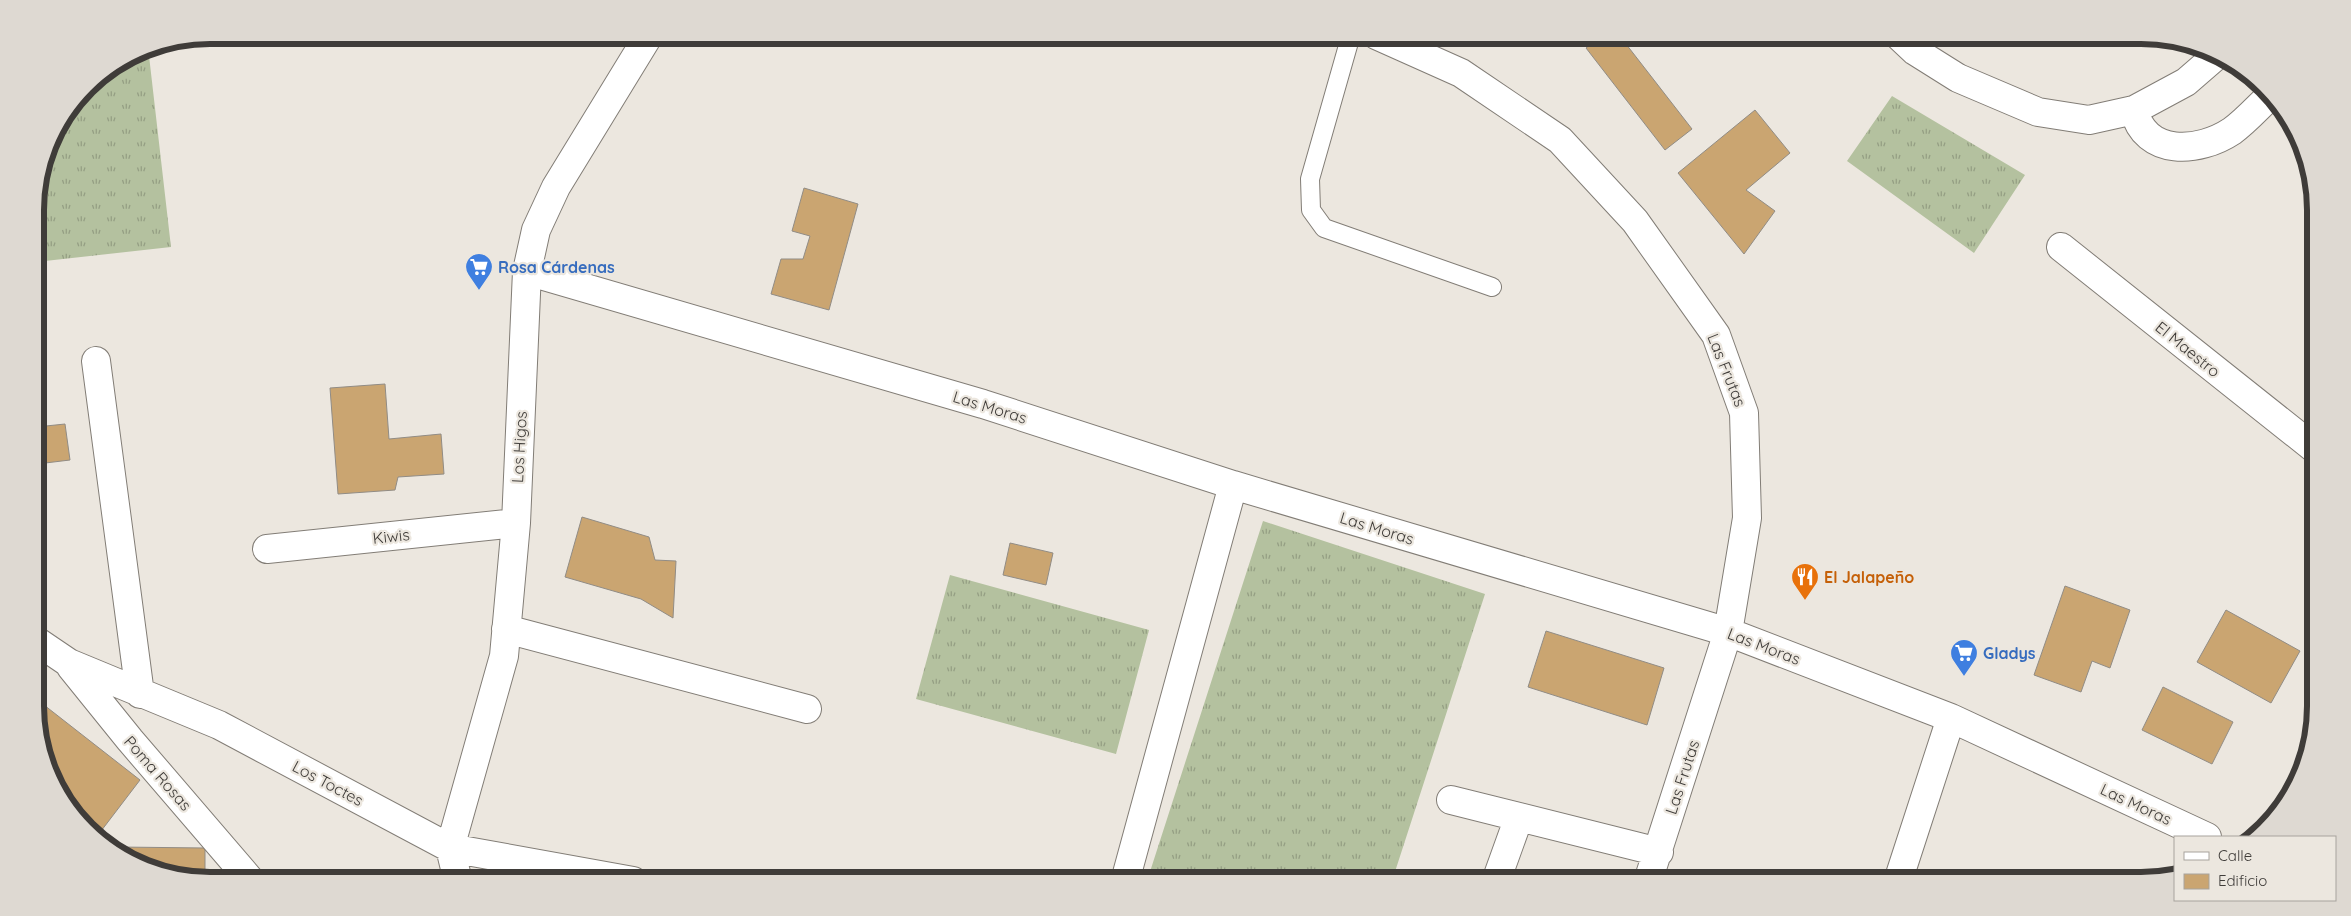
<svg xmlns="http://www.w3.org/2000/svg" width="2351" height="916" font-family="Quicksand,sans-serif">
	<defs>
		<pattern id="grass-tufts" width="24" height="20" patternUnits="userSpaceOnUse" patternTransform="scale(1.25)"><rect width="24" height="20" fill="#b4c19f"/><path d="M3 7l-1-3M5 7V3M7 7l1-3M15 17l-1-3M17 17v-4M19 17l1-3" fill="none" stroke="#949e83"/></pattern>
	</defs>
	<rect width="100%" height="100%" fill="#ece7df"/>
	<path fill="url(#grass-tufts)" d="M148,47L171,247L36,262L35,198L53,132L94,78L143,48Z
		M1892,96L2025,175L1974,253L1847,161Z
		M1263,521L1485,594L1392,881H1147Z
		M950,575L1149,630L1116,754L916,699Z"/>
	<path fill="#caa571" stroke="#918c85" d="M1603,35H1619L1692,129L1665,150L1586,48Z
		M1755,110L1790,153L1746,190L1775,211L1744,254L1678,173Z
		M804,188L858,204L829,310L771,294L781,259H803L810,236L792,231Z
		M385,384L389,439L441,434L444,474L398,477L395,490L338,494L330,388Z
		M42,393L46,426L65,424L70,460L37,464L36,394Z
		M582,517L649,537L655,560L676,561L673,618L641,599L565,577Z
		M1010,543L1053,553L1046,585L1003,575Z
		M2065,586L2130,610L2110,668L2092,661L2081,692L2034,675Z
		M2226,610L2300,651L2271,703L2197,662Z
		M1546,631L1664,668L1647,725L1528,687Z
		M2163,687L2233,722L2212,764L2142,730Z
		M44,705L140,780L98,835L78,821L38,740V713Z
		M119,847L205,848V880L153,872Z"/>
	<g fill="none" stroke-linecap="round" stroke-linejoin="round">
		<defs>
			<path id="service" d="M1351,35L1310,179L1311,210L1324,228L1492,287"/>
			<path id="minor" d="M1376,35L1461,73L1560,140L1635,221L1716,335L1744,413L1747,518L1728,632L1648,881
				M1898,35L1915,51L1958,78L2038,112L2089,120L2134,110L2186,82L2216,56
				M2134,110C2145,157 2199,153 2232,131C2246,121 2259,106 2272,94
				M2061,247L2315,449
				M527,271L983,404L1233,485L1728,632L1951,718L2207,837
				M96,361L140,694
				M267,549L516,523
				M506,629L807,709
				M38,642L69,663L219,725L450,848L633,881
				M71,667L130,740L251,881
				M1451,800L1659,852
				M458,881L450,848L504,656L516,523L527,271L536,230L556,187L649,35
				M1125,881L1233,485
				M1496,881L1519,817
				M1898,881L1951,718"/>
		</defs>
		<use href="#service" stroke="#827d76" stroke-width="20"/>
		<use href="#minor" stroke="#827d76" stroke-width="30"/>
		<use href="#service" stroke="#fff" stroke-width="18"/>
		<use href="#minor" stroke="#fff" stroke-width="28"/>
	</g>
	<defs>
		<symbol id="supermarket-pin" viewBox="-11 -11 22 30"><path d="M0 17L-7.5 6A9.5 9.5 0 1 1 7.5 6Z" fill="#3f7fe0" stroke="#ece7df"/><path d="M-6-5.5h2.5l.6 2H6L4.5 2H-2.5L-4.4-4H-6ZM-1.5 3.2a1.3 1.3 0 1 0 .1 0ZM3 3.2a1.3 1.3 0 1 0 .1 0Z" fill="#fff"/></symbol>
		<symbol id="restaurant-pin" viewBox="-11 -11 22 30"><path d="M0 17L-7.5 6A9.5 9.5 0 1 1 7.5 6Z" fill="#e8710a" stroke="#ece7df"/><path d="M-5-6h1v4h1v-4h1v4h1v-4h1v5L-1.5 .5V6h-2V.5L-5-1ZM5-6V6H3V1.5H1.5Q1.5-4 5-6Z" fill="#fff"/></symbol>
	</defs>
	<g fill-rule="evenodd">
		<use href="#supermarket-pin" x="463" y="251" width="32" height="43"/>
		<use href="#restaurant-pin" x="1789" y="561" width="32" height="43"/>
		<use href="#supermarket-pin" x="1948" y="637" width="32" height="43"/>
	</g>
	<g text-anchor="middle" stroke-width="4.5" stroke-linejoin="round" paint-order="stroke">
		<g font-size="16" font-weight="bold" fill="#366cbe" stroke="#ece7df" text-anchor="start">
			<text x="498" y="273">Rosa Cárdenas</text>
			<text x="1983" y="659">Gladys</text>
		</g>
		<g font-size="16" fill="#3f3c39" stroke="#ece7df">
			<text transform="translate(2188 349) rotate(39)" y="6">El Maestro</text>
			<text transform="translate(1727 370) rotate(68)" y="6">Las Frutas</text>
			<text transform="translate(990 407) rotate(17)" y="6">Las Moras</text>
			<text transform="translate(519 447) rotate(-87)" y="6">Los Higos</text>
			<text transform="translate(1377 528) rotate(17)" y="6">Las Moras</text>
			<text transform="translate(391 536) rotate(-6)" y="6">Kiwis</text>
			<text transform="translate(1764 646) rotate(21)" y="6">Las Moras</text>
			<text transform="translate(158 773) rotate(49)" y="6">Poma Rosas</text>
			<text transform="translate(1682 777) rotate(-72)" y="6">Las Frutas</text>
			<text transform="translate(328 783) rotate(28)" y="6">Los Toctes</text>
			<text transform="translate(2136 804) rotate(25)" y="6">Las Moras</text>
		</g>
		<g font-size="16" font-weight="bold" fill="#c56008" stroke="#ece7df" text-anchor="start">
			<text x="1824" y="583">El Jalapeño</text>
		</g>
	</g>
	<path d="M0 0H2351V916H0ZM210 44H2141A166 166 0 0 1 2307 210V706A166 166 0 0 1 2141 872H210A166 166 0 0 1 44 706V210A166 166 0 0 1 210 44Z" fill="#ded9d2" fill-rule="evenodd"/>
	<path fill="none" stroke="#3f3c39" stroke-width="6" d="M210 44H2141A166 166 0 0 1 2307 210V706A166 166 0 0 1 2141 872H210A166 166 0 0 1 44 706V210A166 166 0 0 1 210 44Z"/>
	<rect x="2174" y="836" width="162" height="65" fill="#ece7df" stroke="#a7a39d"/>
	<rect x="2184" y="852" width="25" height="8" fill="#ffffff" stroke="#a7a39d"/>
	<text x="2218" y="861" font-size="15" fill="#3f3c39">Calle</text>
	<rect x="2184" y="874" width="25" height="15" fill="#caa571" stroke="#a7a39d"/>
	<text x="2218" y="886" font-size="15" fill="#3f3c39">Edificio</text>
</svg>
